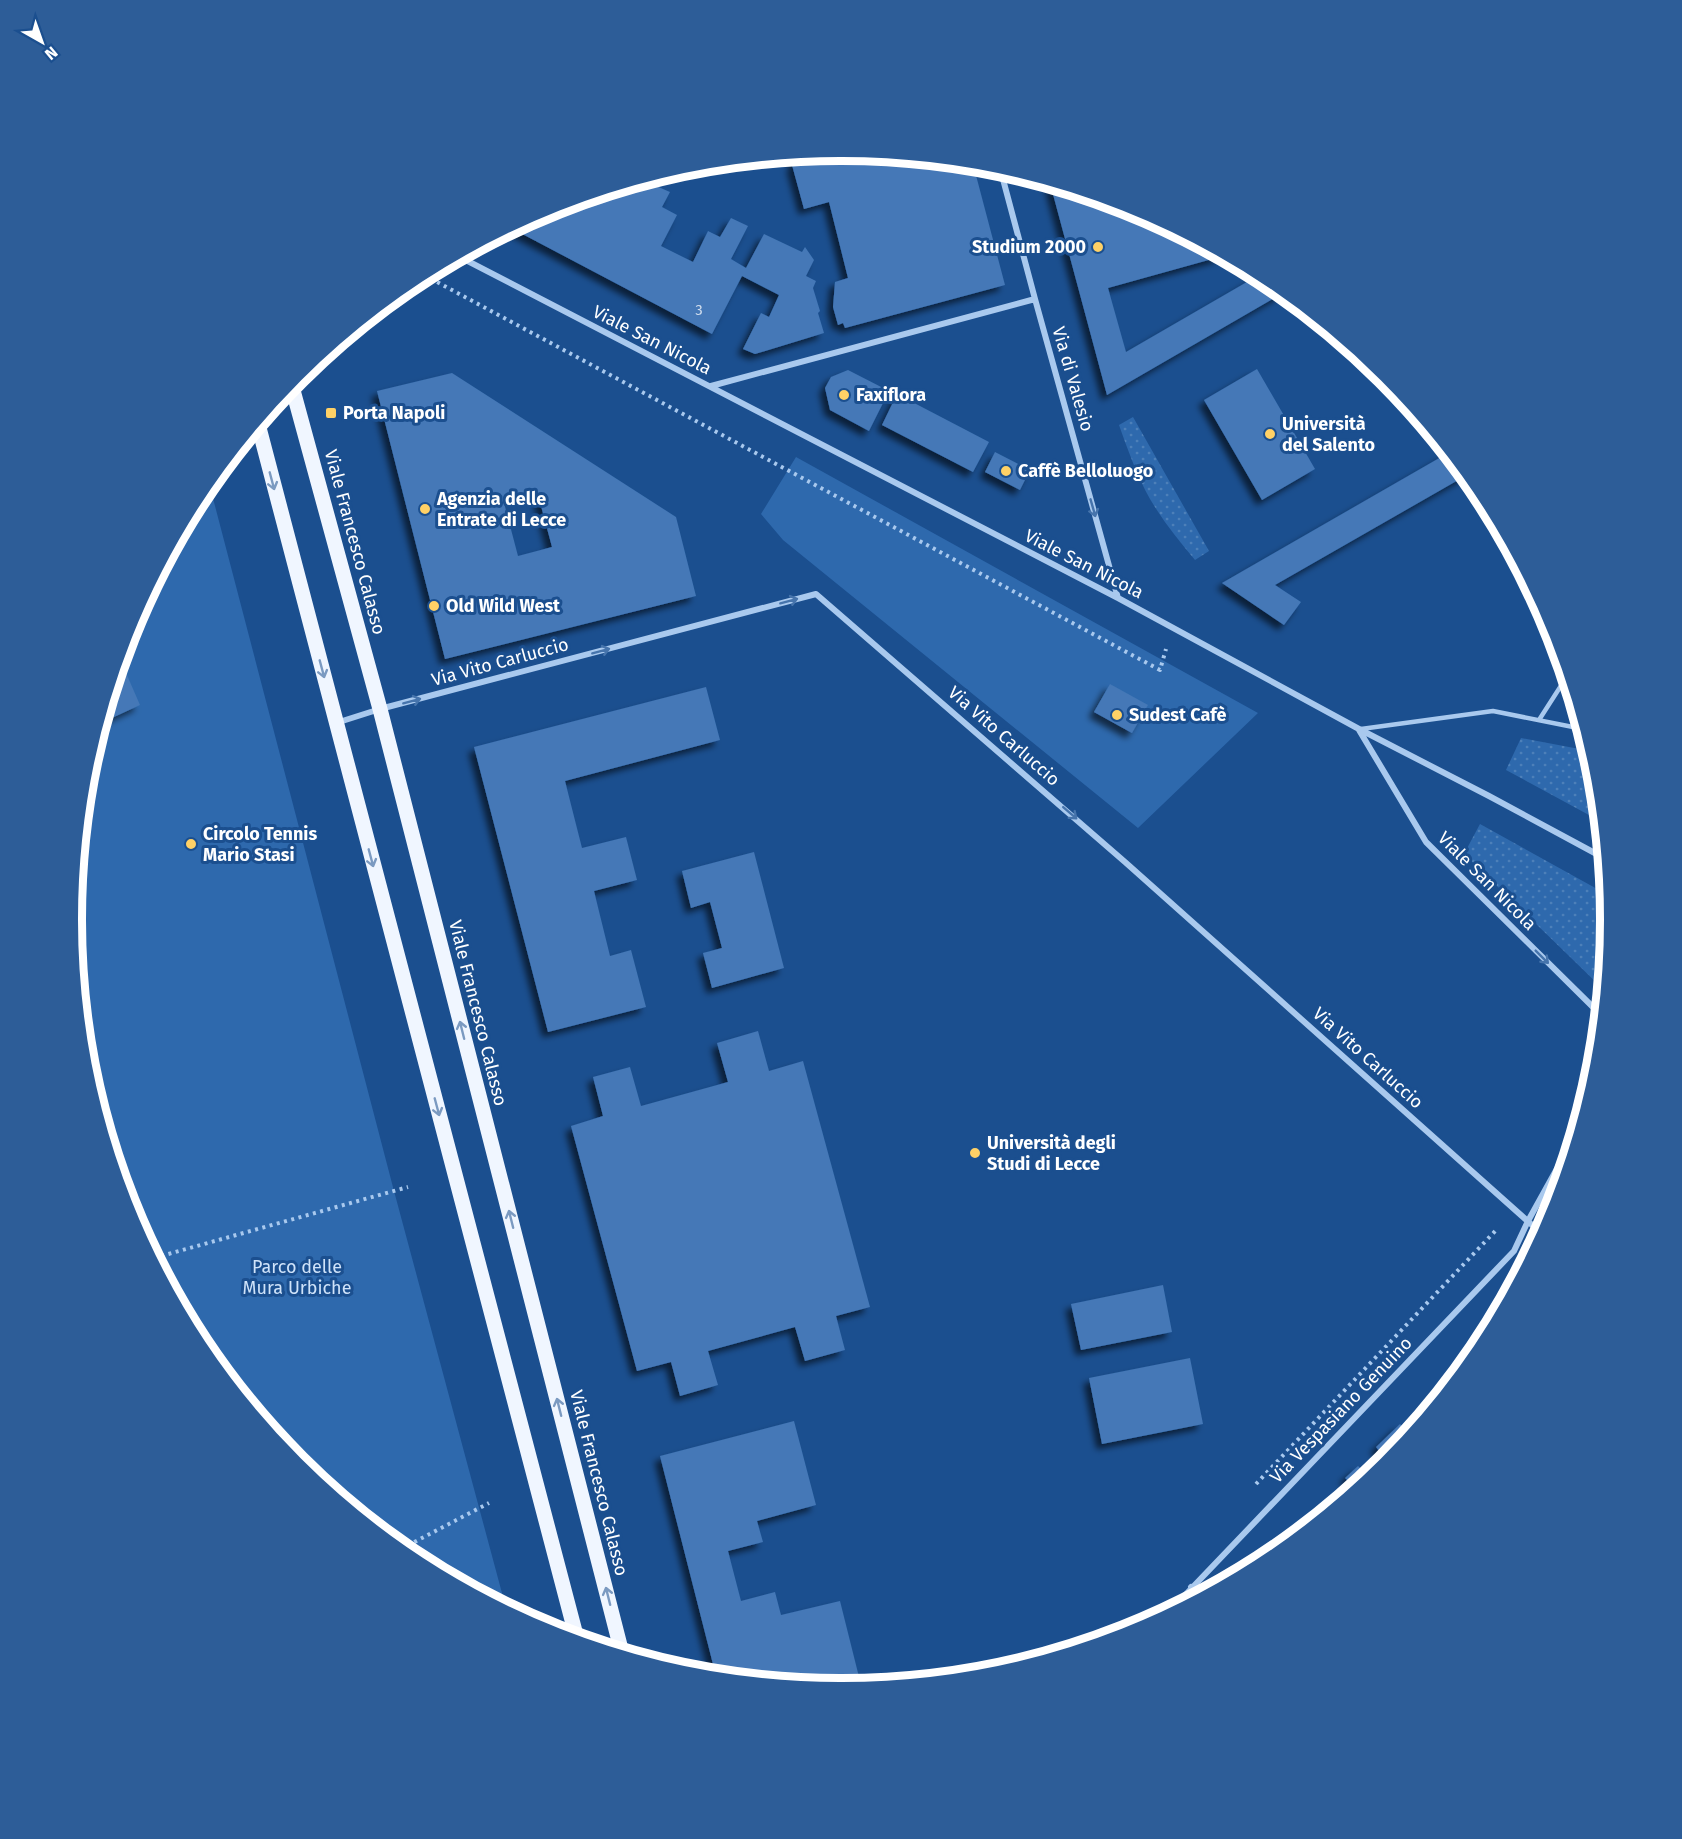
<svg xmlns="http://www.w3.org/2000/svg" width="1682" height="1839" font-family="'Fira Sans',sans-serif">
	<defs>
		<pattern id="grass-dots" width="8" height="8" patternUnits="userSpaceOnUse" patternTransform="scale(1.5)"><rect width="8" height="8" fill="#2e69ad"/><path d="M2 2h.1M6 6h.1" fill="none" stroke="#4d80b9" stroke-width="1.8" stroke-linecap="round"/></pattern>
		<filter id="shadow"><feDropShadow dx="-5.5" dy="5.5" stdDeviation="3" flood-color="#0009"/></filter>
	</defs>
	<rect width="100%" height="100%" fill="#1b4f8f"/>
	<path fill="url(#grass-dots)" d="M1133,417L1209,551L1195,560C1179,541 1163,521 1150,499C1137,476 1128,450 1119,425Z
		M1521,738L1590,751L1595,770L1600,821L1506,770Z
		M1480,824L1608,895L1610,919L1603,989L1464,854Z"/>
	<path fill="#2e69ad" d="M796,457L1258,713L1138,828L783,540L761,514Z
		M209,483L394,1191L506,1608L413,1559L297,1463L201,1346L130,1213L87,1069L72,919L87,769L131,625L202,492Z"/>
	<path fill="#4478b7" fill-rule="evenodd" filter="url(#shadow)" d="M841,151L973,164L1005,285L845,328L843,323L838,325L833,307L835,282L848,278L829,202L804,209L792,165L795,164L793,155Z
		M649,178L647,182L670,192L662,207L677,215L661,246L693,262L708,231L720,237L731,218L748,226L731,259L746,268L764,234L802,252L805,247L814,260L806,276L816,281L813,288L820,311L818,313L824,333L755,354L743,349L761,313L769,317L779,295L742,276L712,334L511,228L547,209Z
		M1050,183L1136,209L1223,256L1108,288L1126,352L1259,275L1269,280L1283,293L1107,395Z
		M1257,369L1315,469L1262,500L1204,400Z
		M848,370L889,391L869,431L830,410L825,388L831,377Z
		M452,373L676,517L696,596L445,659L377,391ZM537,491L552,547L518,556L503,499Z
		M897,394L989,442L973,472L882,425Z
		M995,452L1030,470L1020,490L985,472Z
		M1448,453L1467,475L1275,585L1301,602L1284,625L1222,583Z
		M120,659L140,705L101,723L107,703Z
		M1110,684L1148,705L1132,733L1094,712Z
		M706,687L720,740L565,781L582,848L626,837L637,880L594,891L610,956L631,950L646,1007L548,1032L474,747Z
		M754,852L784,968L712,988L703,953L722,948L710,902L691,908L682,871Z
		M758,1031L769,1071L803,1061L870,1307L836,1316L845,1350L805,1361L795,1327L708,1351L718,1385L680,1396L671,1362L637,1371L571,1126L603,1116L593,1077L630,1067L641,1106L728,1082L717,1043Z
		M1163,1285L1172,1332L1081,1350L1071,1304Z
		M1190,1358L1203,1424L1102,1444L1089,1378Z
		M794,1421L816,1505L757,1521L763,1542L728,1551L741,1601L775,1592L781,1615L840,1601L859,1677L821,1687L716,1676L660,1456Z
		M1400,1424L1409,1434L1387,1461L1376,1447Z
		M1358,1466L1369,1476L1355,1488L1345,1478Z"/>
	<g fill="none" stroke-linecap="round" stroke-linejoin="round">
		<path stroke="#a9c9ee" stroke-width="4" stroke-dasharray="3 4.5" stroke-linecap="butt" d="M424,275L1160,670L1166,649
			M154,1258L408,1187
			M1256,1484L1498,1228
			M401,1549L489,1503"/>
		<path stroke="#a9c9ee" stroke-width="4.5" d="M1539,720L1564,681L1568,680
			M1361,729L1493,711L1583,729"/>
		<path stroke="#a9c9ee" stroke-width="6" d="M1000,168L1035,299L1118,598
			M458,256L1118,598L1359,729L1489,796L1604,858
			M711,386L1035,299
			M336,723L380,709L816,594L1125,862L1541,1233
			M1359,730L1426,842L1601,1015
			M1191,1587L1200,1596
			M1168,1613L1514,1251L1528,1221L1574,1138"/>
		<path stroke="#f0f6ff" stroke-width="15" d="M291,383L380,709L622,1653
			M258,424L577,1639"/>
	</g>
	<defs><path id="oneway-shaft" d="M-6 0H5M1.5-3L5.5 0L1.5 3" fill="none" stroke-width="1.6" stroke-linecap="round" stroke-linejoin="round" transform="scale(1.5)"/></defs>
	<g stroke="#7b9ac1">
		<use href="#oneway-shaft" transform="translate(272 481) rotate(75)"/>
		<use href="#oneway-shaft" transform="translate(322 669) rotate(75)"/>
		<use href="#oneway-shaft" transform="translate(371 858) rotate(75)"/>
		<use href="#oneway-shaft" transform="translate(462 1030) rotate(-104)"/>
		<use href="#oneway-shaft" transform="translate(437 1107) rotate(75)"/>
		<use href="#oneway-shaft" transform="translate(511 1219) rotate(-104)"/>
		<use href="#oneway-shaft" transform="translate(559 1407) rotate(-104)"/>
		<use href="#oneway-shaft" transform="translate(608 1596) rotate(-104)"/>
	</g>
	<g stroke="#4674ac">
		<use href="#oneway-shaft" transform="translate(1093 508) rotate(74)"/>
		<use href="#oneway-shaft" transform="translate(789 601) rotate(-15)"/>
		<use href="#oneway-shaft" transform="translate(601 651) rotate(-15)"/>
		<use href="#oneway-shaft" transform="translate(412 701) rotate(-15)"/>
		<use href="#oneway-shaft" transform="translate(1070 813) rotate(41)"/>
		<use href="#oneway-shaft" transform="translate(1542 957) rotate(45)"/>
	</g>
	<g fill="#ffd166" stroke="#1b4f8f" stroke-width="2">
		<circle cx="1098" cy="247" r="6"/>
		<circle cx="844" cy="395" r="6"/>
		<rect x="325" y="407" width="12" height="12" rx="3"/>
		<circle cx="1270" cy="434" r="6"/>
		<circle cx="1006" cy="471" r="6"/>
		<circle cx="425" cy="509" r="6"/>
		<circle cx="434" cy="606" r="6"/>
		<circle cx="1117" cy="715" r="6"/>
		<circle cx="191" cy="844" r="6"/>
		<circle cx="975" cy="1153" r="6"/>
	</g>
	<g text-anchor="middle" stroke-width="6" stroke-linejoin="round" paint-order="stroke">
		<g font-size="15" fill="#d0dded">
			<text x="699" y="315">3</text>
		</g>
		<g font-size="18" font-weight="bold" fill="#fff" stroke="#1b4f8f" text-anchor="start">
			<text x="1086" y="253" text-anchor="end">Studium 2000</text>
			<text x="856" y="401">Faxiflora</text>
			<text x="343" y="419">Porta Napoli</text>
			<text x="1282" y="430">Università<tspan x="1282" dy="21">del Salento</tspan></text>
			<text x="1018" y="477">Caffè Belloluogo</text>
			<text x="437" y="505">Agenzia delle<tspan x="437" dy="21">Entrate di Lecce</tspan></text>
			<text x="446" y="612">Old Wild West</text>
			<text x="1129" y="721">Sudest Cafè</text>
			<text x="203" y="840">Circolo Tennis<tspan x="203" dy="21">Mario Stasi</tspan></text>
			<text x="987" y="1149">Università degli<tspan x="987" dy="21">Studi di Lecce</tspan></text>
		</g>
		<g font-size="18" fill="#fff" stroke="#1b4f8f">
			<text transform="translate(652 340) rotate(27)" y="6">Viale San Nicola</text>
			<text transform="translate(1073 379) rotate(74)" y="6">Via di Valesio</text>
			<text transform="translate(355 542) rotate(75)" y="6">Viale Francesco Calasso</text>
			<text transform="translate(1084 564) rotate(27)" y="6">Viale San Nicola</text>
			<text transform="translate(500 662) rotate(-15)" y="6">Via Vito Carluccio</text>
			<text transform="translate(1004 736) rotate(41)" y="6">Via Vito Carluccio</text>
			<text transform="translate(1487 881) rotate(45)" y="6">Viale San Nicola</text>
			<text transform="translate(478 1013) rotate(76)" y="6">Viale Francesco Calasso</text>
			<text transform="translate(1368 1058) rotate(42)" y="6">Via Vito Carluccio</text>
			<text transform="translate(1341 1410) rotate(-46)" y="6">Via Vespasiano Genuino</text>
			<text transform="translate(599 1483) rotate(76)" y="6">Viale Francesco Calasso</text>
		</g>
		<g font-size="18" fill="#cfe3fa" stroke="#1b4f8f">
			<text x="297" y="1273">Parco delle<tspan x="297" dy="21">Mura Urbiche</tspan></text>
		</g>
	</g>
	<path d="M0 0H1682V1839H0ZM840 161H842A758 758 0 0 1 1600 919V920A758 758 0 0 1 842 1678H840A758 758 0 0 1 82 920V919A758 758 0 0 1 840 161Z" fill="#2d5d98" fill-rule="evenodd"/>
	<path fill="none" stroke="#fff" stroke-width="8" d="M840 161H842A758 758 0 0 1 1600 919V920A758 758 0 0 1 842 1678H840A758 758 0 0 1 82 920V919A758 758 0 0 1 840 161Z"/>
	<g transform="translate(42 42) rotate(140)" stroke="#1b4f8f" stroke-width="4.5" paint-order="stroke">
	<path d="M0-4.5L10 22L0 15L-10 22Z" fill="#ffffff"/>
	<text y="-9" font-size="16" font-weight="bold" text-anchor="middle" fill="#ffffff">N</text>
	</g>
</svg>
